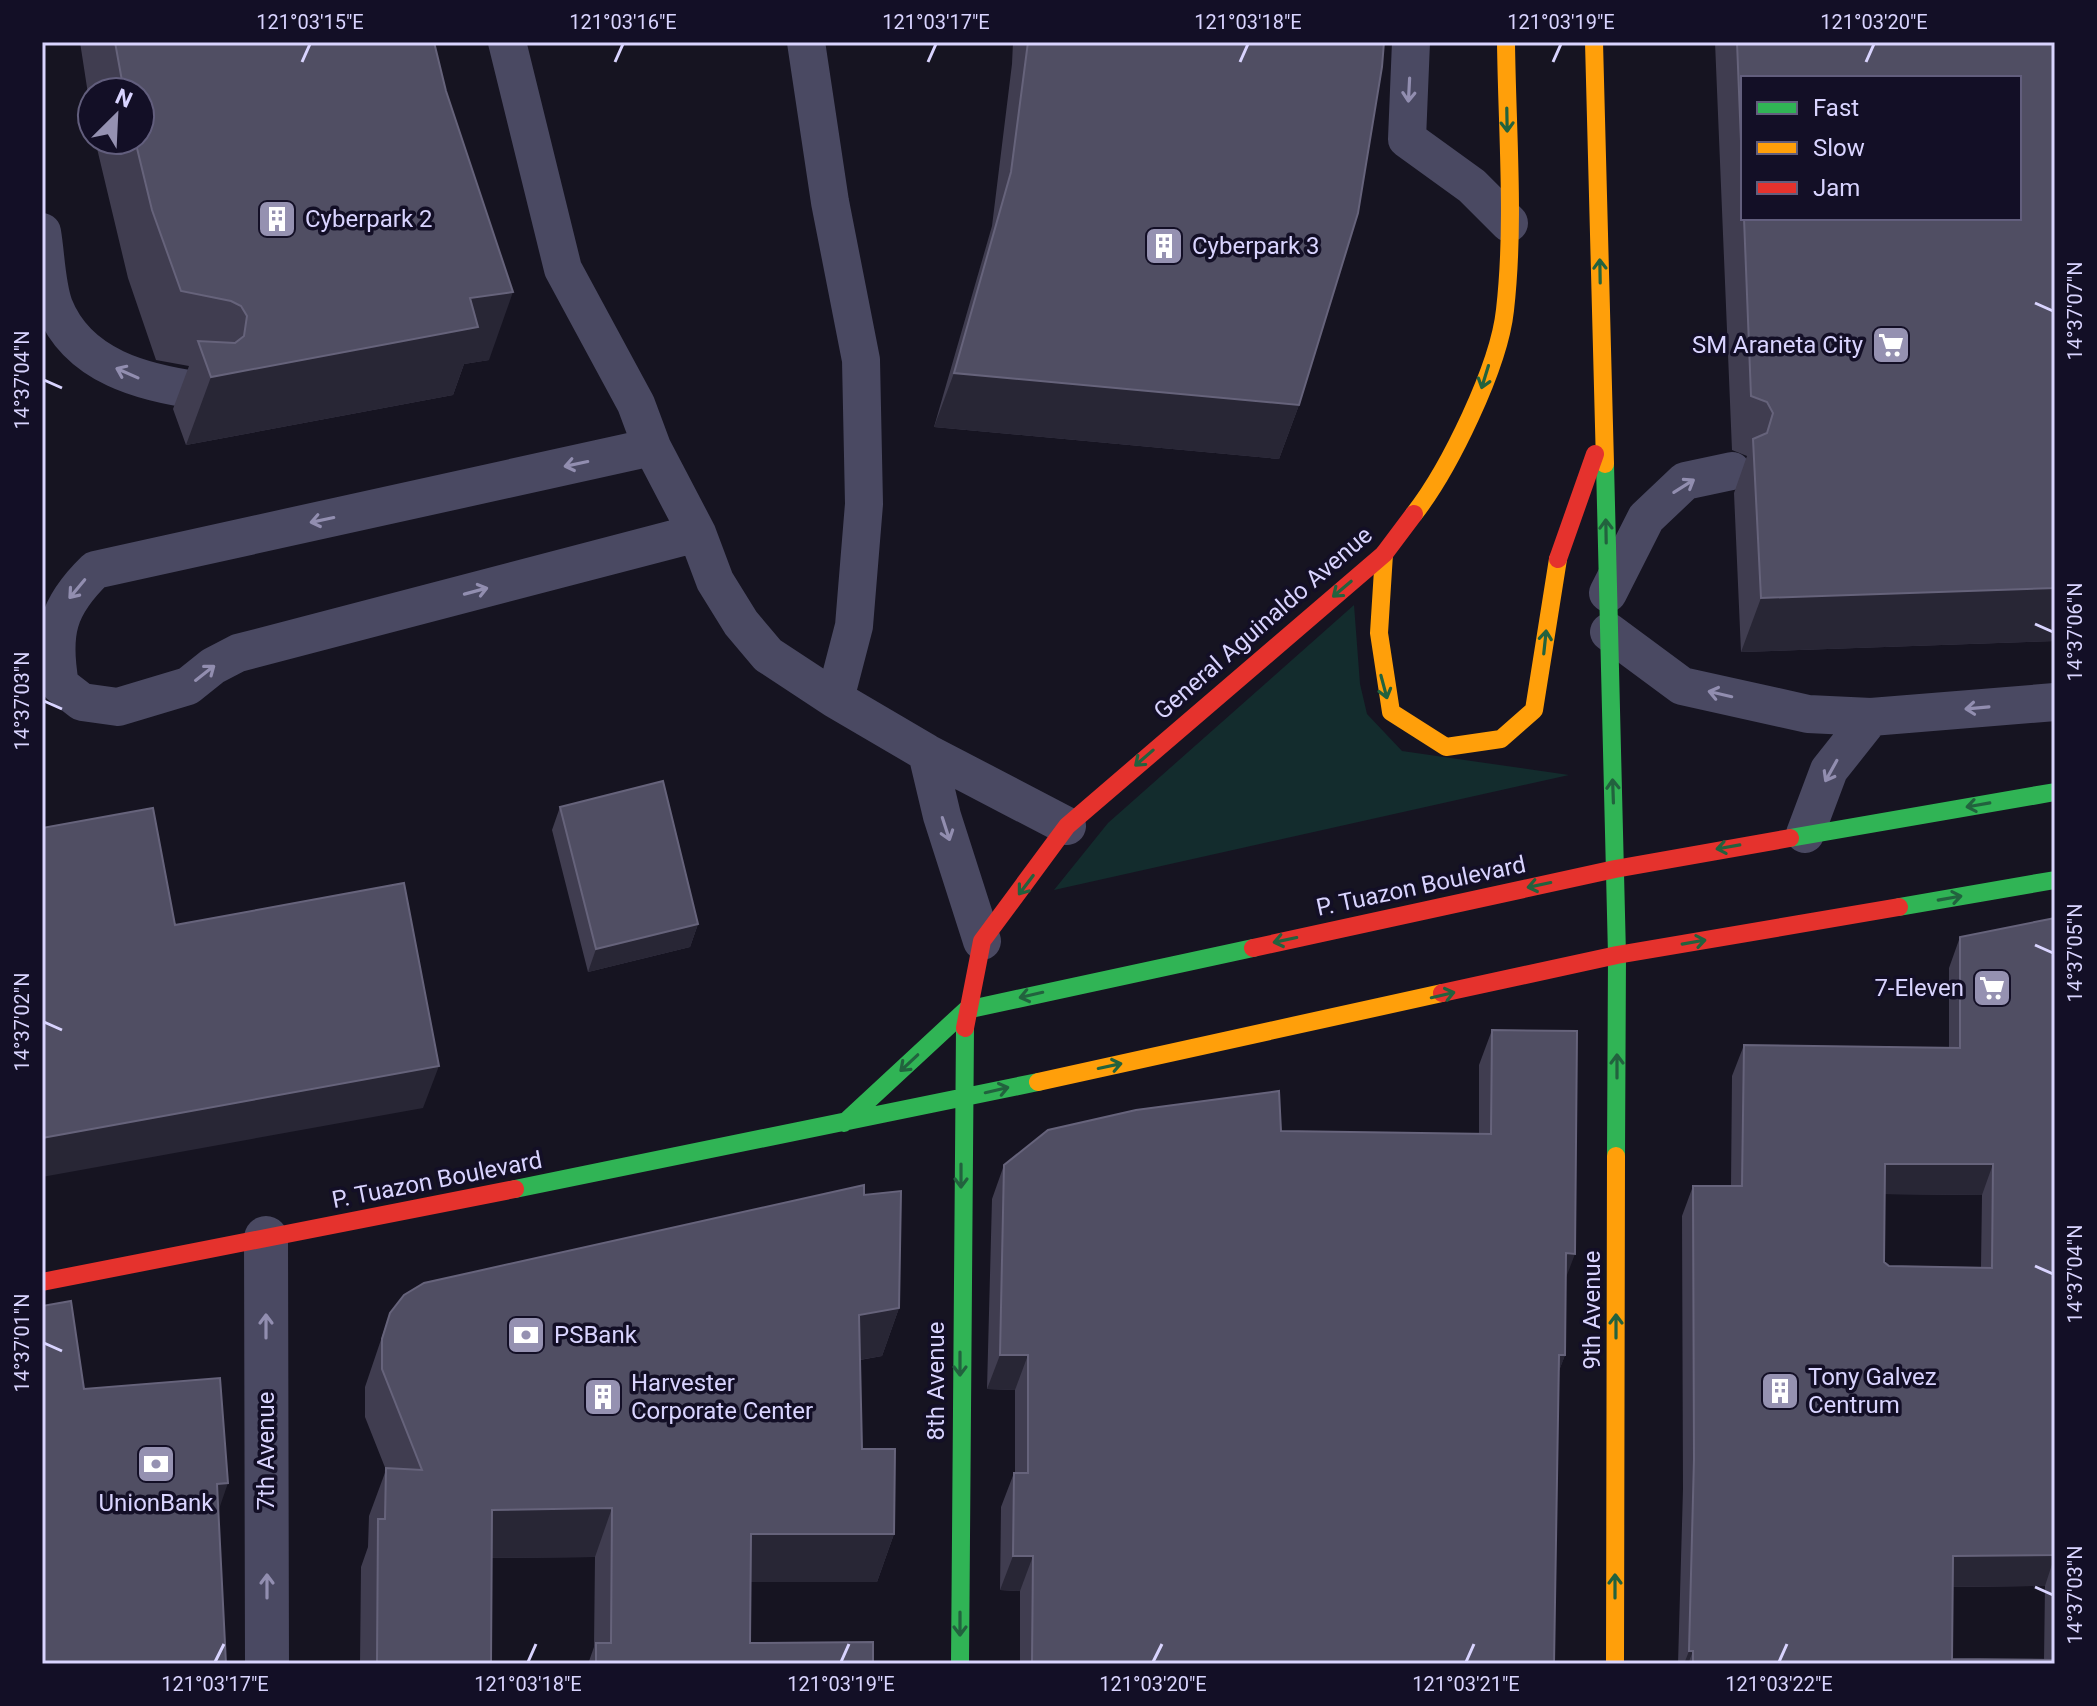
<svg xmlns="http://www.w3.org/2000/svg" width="2097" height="1706" font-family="Roboto,sans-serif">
	<rect width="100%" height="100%" fill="#161421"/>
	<path fill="#132c2d" d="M1354,605L1360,684L1367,714L1402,751L1569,775L1054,890L1108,823Z"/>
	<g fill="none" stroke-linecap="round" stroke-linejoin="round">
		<path stroke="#4a4962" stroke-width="38" d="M507,42L563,269L636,404L652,447L697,533L715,581L741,623L768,655L835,699L927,753L1067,826
			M806,42L830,202L861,360L864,504L854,626L835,699
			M1411,42L1407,139L1472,186L1509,223
			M42,232C46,255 46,284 54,306C78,367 144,383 202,391
			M652,447L95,570C57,607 51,633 60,685L82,702L118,707L188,686L213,666L238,653L697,533
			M1608,593L1646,518L1685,481L1732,471
			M1609,632L1682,686L1808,714L1871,717L2055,702
			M927,753L942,816L982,941
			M1805,834L1829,770L1871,717"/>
		<path stroke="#4a4962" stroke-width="44" d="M266,1238L267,1664"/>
		<path stroke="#30b455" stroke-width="18" d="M1605,464L1617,955L1616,1156
			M1790,838L2055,792
			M1899,907L2055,880
			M844,1123L966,1010L1253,948
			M515,1189L1038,1082
			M960,1664L965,1028"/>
		<path stroke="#ff9f0a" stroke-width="18" d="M1594,42L1605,464
			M1414,514C1449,469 1499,367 1505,310C1515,222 1507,131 1506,42
			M1384,554L1379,633L1391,712L1446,747L1501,739L1534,710L1558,559
			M1038,1082L1442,993
			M1615,1664L1616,1156"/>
		<path stroke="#e5322d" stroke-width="18" d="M1558,559L1595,454
			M1253,948L1615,869L1790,838
			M1442,993L1617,955L1899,907
			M965,1028L982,941L1067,826L1384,554L1414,514
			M42,1282L515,1189"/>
	</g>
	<path fill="#403d50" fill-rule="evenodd" d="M80,42H434L489,360L464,364L453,395L186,445L173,409L189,366L156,360L128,278L95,140H140V92H92V120Z
		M1013,42H1384L1299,405L1279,459L934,427L992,226L1012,64Z
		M1715,42H2055V641L1741,652L1734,493L1747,456L1732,450ZM1743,78L2019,218H1743Z
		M560,807L698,924L690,947L588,972L552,830Z
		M2055,918V1664H1678L1683,1489L1682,1216L1693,1186H1731L1732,1076L1744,1045L1949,1048V968L1960,937ZM1885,1194L1982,1195L1981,1267L1889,1266L1884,1262ZM2045,1586L2044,1660L1952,1659L1953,1587Z
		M1492,1030L1565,1280V1355L1558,1373L1554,1664H1020V1591L1000,1590L1001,1507L1014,1473H1015V1390L987,1389L992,1199L1004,1165L1479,1134V1065Z
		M864,1195L899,1308L882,1356L860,1360L862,1449L894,1534L877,1582H751L750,1643L873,1664H588L594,1647L595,1557L492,1558L491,1664H360L361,1567L368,1547L369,1516L386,1470L365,1417V1387L390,1313Z"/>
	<path fill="#282635" d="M513,292L489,360L464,364L453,395L186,445L211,377L470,298Z
		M954,373L1299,405L1279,459L934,427Z
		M2055,588V641L1741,652L1761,598Z
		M698,924L690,947L588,972L596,949Z
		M439,1066L423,1108L42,1177V1138Z
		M1885,1164H1993L1982,1195L1874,1194Z
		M1566,1253L1575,1254L1562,1288Z
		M899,1308L882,1356L841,1363L859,1315Z
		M1000,1355H1028L1015,1390L987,1389Z
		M1559,1355H1565L1552,1390Z
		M228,1483L218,1512L217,1484Z
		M612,1508L595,1557L475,1558L492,1510Z
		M751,1534H894L877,1582H734Z
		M2055,1555L2045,1586L1942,1587L1953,1556Z
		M1013,1556H1033L1020,1591L1000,1590Z
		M1689,1651H1693L1688,1664H1684Z"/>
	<path fill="#504e63" stroke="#66637b" stroke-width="2" fill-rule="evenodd" d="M115,42H434L446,91L513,292L470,298L478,327L211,377L198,341L235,343L244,336L247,316L241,306L231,301L181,291L152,210L135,140H140V92H124Z
		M1028,42H1384L1382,67L1358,213L1299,405L954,373L1011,172Z
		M1737,42H2055V588L1761,598L1753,439L1767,433L1773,413L1767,402L1751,396L1744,218H2019V78H1743V191Z
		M663,781L698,924L596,949L560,807Z
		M153,808L175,925L404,883L439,1066L42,1138V828Z
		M2055,918V1555L1953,1556L1952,1659L2054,1660L2055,1619V1664H1693V1651H1689L1694,1459L1693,1186H1742L1744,1045L1960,1048V937ZM1885,1164H1993L1992,1268L1889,1266L1884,1262Z
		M1492,1030L1577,1031L1575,1254L1566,1253L1565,1355H1559L1554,1664H1032L1033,1556H1013L1014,1473H1028V1355H1000L1004,1165L1048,1130L1136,1110L1279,1091L1281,1131L1491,1134Z
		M864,1185V1195L901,1191L899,1308L859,1315L862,1449H895L894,1534H751L750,1643L873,1642V1664H596V1643H611L612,1508L492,1510L491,1664H377L378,1519H385L386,1468L422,1470L382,1369V1339L390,1313L404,1295L424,1283Z
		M71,1301L84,1389L220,1378L228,1483L217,1484L226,1664H42V1306Z"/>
	<defs><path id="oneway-shaft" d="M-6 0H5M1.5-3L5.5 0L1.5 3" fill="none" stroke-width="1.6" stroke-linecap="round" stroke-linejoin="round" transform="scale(2)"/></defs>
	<g stroke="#928eb0">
		<use href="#oneway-shaft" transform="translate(1409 90) rotate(93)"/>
		<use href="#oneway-shaft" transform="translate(127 373) rotate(-156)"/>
		<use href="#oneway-shaft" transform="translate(576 464) rotate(168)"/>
		<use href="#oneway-shaft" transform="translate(1684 486) rotate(-32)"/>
		<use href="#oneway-shaft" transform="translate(322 520) rotate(168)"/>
		<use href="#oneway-shaft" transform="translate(77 589) rotate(130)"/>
		<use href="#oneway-shaft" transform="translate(476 591) rotate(-15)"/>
		<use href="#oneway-shaft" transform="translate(205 673) rotate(-38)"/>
		<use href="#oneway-shaft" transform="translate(1720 694) rotate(-167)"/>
		<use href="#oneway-shaft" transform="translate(1977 708) rotate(175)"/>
		<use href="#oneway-shaft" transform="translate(1831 771) rotate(119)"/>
		<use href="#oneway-shaft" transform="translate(946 829) rotate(72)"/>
		<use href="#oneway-shaft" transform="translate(266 1326) rotate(-90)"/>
		<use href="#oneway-shaft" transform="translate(267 1586) rotate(-90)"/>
	</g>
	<g stroke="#22623e">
		<use href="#oneway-shaft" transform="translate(1507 120) rotate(89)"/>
		<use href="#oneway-shaft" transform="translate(1600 271) rotate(-91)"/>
		<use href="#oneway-shaft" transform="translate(1485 377) rotate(107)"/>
		<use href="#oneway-shaft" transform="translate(1606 531) rotate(-91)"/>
		<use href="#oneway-shaft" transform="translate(1342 589) rotate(140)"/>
		<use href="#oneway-shaft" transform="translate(1545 642) rotate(-84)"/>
		<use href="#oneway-shaft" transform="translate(1384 687) rotate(75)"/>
		<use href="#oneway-shaft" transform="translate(1144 758) rotate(139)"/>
		<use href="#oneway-shaft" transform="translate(1613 791) rotate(-92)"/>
		<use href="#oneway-shaft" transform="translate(1978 805) rotate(170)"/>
		<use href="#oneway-shaft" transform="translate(1728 847) rotate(170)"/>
		<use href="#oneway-shaft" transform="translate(1026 885) rotate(127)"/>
		<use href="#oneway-shaft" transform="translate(1539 885) rotate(168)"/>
		<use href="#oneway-shaft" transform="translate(1950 898) rotate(-10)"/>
		<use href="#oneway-shaft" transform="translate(1285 940) rotate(168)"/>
		<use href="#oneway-shaft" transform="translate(1694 942) rotate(-10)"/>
		<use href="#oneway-shaft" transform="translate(1031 995) rotate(167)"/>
		<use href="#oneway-shaft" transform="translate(1443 995) rotate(-13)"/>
		<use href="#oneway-shaft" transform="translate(909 1063) rotate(137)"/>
		<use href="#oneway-shaft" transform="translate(1110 1066) rotate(-12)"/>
		<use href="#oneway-shaft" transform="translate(1617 1066) rotate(-90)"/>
		<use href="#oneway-shaft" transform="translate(997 1090) rotate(-13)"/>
		<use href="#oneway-shaft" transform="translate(961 1176) rotate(90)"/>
		<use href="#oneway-shaft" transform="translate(1616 1326) rotate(-90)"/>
		<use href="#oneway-shaft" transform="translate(960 1364) rotate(90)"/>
		<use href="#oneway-shaft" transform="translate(1615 1586) rotate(-90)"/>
		<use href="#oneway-shaft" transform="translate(960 1624) rotate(90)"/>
	</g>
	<path fill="none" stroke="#d9d4ff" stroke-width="3" d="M302,62L310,44M615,62L623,44M928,62L936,44M1240,62L1248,44M1553,62L1561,44M1866,62L1874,44M2035,303L2053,311M44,380L62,388M2035,624L2053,632M44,701L62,709M2035,945L2053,953M44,1022L62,1030M2035,1266L2053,1274M44,1343L62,1351M2035,1587L2053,1595M215,1662L224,1644M528,1662L536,1644M841,1662L849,1644M1153,1662L1162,1644M1466,1662L1474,1644M1779,1662L1787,1644"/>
	<defs>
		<symbol id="building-square" viewBox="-11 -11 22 22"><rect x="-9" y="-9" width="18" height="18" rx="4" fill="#9591b1" stroke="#130f26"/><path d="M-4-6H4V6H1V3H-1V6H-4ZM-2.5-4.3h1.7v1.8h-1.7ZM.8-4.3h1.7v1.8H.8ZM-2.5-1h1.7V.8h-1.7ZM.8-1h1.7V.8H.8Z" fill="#fff"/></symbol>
		<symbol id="supermarket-square" viewBox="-11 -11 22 22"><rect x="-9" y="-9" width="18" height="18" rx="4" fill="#9591b1" stroke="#130f26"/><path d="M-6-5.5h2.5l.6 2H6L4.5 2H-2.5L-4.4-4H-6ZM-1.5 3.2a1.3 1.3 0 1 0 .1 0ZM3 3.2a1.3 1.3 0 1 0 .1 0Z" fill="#fff"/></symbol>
		<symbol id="bank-square" viewBox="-11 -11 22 22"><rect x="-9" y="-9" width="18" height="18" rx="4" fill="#9591b1" stroke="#130f26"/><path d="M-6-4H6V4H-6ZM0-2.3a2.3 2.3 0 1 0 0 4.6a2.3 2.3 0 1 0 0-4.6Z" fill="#fff"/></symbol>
	</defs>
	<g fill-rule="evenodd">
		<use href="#building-square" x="255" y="197" width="44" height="44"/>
		<use href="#building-square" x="1142" y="224" width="44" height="44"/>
		<use href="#supermarket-square" x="1869" y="323" width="44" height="44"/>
		<use href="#supermarket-square" x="1970" y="966" width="44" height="44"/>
		<use href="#bank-square" x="504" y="1313" width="44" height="44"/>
		<use href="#building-square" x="1758" y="1369" width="44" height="44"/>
		<use href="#building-square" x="581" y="1375" width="44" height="44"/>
		<use href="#bank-square" x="134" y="1442" width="44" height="44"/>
	</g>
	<g text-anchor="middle" stroke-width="7" stroke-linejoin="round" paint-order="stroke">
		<g font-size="24" fill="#d9d4ff" stroke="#130f26" text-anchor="start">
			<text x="305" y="227">Cyberpark 2</text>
			<text x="1192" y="254">Cyberpark 3</text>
			<text x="1863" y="353" text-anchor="end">SM Araneta City</text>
			<text x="1964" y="996" text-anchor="end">7-Eleven</text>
			<text x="554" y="1343">PSBank</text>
			<text x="1808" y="1385">Tony Galvez<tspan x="1808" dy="28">Centrum</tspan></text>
			<text x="631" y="1391">Harvester<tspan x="631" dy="28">Corporate Center</tspan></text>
			<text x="156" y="1511" text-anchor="middle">UnionBank</text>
		</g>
		<g font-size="24" fill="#d9d4ff" stroke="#130f26">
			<text transform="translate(1263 623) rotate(-41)" y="8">General Aguinaldo Avenue</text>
			<text transform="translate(1421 886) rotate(-12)" y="8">P. Tuazon Boulevard</text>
			<text transform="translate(437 1180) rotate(-11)" y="8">P. Tuazon Boulevard</text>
			<text transform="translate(1592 1310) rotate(-90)" y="8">9th Avenue</text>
			<text transform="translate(936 1381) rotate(-90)" y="8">8th Avenue</text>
			<text transform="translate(266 1451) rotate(-90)" y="8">7th Avenue</text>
		</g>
	</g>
	<rect width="2097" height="1706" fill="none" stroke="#130f26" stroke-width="88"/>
	<rect x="1741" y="76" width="280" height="144" fill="#130f26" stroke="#625e7d" stroke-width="2"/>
	<rect x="1757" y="102" width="40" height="12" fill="#30b455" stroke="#625e7d" stroke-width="2"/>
	<text x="1813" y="116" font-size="24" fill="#d9d4ff">Fast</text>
	<rect x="1757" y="142" width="40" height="12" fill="#ff9f0a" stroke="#625e7d" stroke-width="2"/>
	<text x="1813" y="156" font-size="24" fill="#d9d4ff">Slow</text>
	<rect x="1757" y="182" width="40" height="12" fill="#e5322d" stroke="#625e7d" stroke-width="2"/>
	<text x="1813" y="196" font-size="24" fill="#d9d4ff">Jam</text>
	<g transform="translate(116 116) rotate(24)"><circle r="38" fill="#130f26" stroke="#625e7d" stroke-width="2"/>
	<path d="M0-6L14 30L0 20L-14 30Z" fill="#9591b1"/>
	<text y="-12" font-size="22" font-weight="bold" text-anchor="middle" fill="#d9d4ff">N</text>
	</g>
	<rect x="44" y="44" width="2009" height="1618" fill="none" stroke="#d9d4ff" stroke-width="3"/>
	<g font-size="20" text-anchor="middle" fill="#d9d4ff">
		<text x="310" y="29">121°03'15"E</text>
		<text x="623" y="29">121°03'16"E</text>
		<text x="936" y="29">121°03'17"E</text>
		<text x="1248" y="29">121°03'18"E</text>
		<text x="1561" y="29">121°03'19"E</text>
		<text x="1874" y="29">121°03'20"E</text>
		<text transform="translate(2075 311) rotate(-90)" y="7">14°37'07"N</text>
		<text transform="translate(22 380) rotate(-90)" y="7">14°37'04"N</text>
		<text transform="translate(2075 632) rotate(-90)" y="7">14°37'06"N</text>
		<text transform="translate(22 701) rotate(-90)" y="7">14°37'03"N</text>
		<text transform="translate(2075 953) rotate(-90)" y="7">14°37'05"N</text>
		<text transform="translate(22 1022) rotate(-90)" y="7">14°37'02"N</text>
		<text transform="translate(2075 1274) rotate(-90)" y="7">14°37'04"N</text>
		<text transform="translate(22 1343) rotate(-90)" y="7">14°37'01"N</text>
		<text transform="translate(2075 1595) rotate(-90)" y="7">14°37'03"N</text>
		<text x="215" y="1691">121°03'17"E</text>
		<text x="528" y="1691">121°03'18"E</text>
		<text x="841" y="1691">121°03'19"E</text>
		<text x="1153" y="1691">121°03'20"E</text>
		<text x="1466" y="1691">121°03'21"E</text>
		<text x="1779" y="1691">121°03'22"E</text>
	</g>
</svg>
